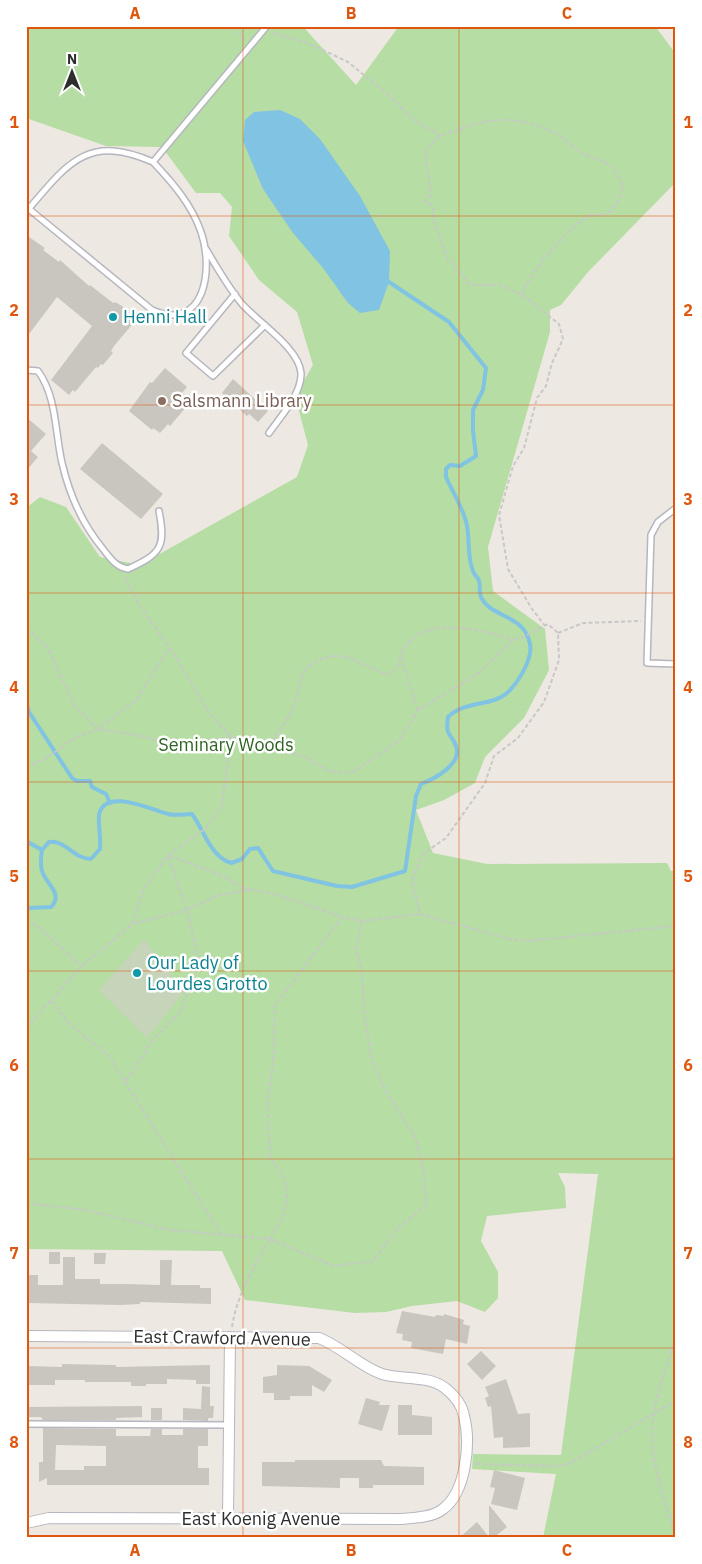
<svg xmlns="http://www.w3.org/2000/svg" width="702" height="1564" font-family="'IBM Plex Sans',sans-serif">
	<rect width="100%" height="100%" fill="#ede8e1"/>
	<path fill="#b5dda4" d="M26,26H306V30L356,85L399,26H655L676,54V182L588,272L561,305L550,310V332L488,547L493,591L545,629L549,670L524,718L485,757L475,783L444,800L416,810L433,853L487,864L667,863L671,871H676V1538H543L556,1474L472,1469L473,1454L561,1455L598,1174L558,1173L565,1187L566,1208L487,1216L481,1241L498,1272V1298L485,1312L457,1301L412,1306L386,1312L355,1313L245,1300L222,1251L26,1249V508L40,497L66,507L100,557L140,565L297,477L308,445L295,396L313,365L297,312L259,280L229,236L232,207L220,193H196L162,147L106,146L26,118Z"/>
	<path fill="#c6d5ba" d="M144,939L184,992L147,1038L99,990Z"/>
	<path fill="#81c3e2" d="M280,110L300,119L320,139L360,196L390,251L389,282L379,310L360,313L348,303L323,268L293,233L263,189L243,141L245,120L254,112Z"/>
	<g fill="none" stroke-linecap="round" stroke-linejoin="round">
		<path stroke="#81c3e2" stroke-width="4" d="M26,702L29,712L72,778L77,781H90L92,787L106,794L110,803
			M26,841L42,850
			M26,912L29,908L51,907C64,894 46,884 42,871C40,864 41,856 42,850L49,842C66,840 74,859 91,859L100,849C101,840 98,821 99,815C104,786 154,811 168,814C175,816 184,814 192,814C204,830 210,856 231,863L242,859L250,849L258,848L273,871L337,886L352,887L405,871L416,796L421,784C434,779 463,764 456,746C451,732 445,738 448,717C466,700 491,707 507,693C518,683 533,659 530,644C525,615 493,618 482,599C478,593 481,586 479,581C478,577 474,575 473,571C467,557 470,541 467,526C464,509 453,493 446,477V469L450,465L460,466L476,456L473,431V410L483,390L486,368L449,322L389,282
			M26,933V937"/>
	</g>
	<path fill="#c9c6bf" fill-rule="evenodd" d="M26,235L45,248L43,250L59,262L60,260L89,286L90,285L113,303L115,302L122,306L136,320L114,346L111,351L113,353L103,365L101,364L98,368L96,367L75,392L73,390L69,395L51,380L92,326L57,297L26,338Z
		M165,368L187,387L182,393L189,398L184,404L187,406L170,426L168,424L160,433L153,428L152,430L129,411L150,382L152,383Z
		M233,379L268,411L258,422L249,414L247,416L222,393Z
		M26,417L46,434L31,451L38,457L26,471Z
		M102,443L163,494L141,519L80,469Z
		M49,1252H60V1264H49Z
		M94,1253H106L105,1264H94Z
		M63,1257H75V1279H100V1284H125L160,1285V1260H172L171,1285H200V1288H211V1304L140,1302V1304L120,1305L28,1303L26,1275H38V1285H63Z
		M402,1311L435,1317L436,1315L444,1316V1314L464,1320L463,1324L470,1326L467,1344L446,1339L443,1354L411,1348L412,1342L402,1340L403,1334L396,1333Z
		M481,1351L496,1366L482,1380L467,1364Z
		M62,1364L116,1365V1367L210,1365V1384H196V1380L167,1379V1384H146V1386H131V1382H85V1380H55V1385H26V1366L62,1367Z
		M277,1365L309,1366L332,1380L324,1392L312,1385V1396H290V1400H274V1393H263V1377L277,1375Z
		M506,1379L518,1414L530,1413V1447L503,1448V1437L494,1438L491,1406L488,1407L485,1398L489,1396L485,1387Z
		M202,1386L210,1387V1406H214L213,1418H208V1421L183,1420V1408L201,1409Z
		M366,1398L380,1402L379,1405H390L382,1431L358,1424Z
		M398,1405H412V1415L432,1417V1435H398Z
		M142,1406V1417L116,1418V1420H43L41,1417H26V1407Z
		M151,1408H162V1420H151Z
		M43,1428L116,1429V1436H150L151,1429H162V1435H183V1429H208V1446H198V1468H209V1485H47V1478L39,1482V1462H43ZM56,1445L106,1446V1466H84V1470H55Z
		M295,1460H381L384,1466L424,1467V1485H373V1488H359V1478H340V1488L262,1486V1462H295Z
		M494,1470L525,1478L517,1510L491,1504L495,1488L490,1487Z
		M489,1505L507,1527L493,1538H459L477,1522L489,1537Z"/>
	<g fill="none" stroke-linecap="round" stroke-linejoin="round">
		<defs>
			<path id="lane" d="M29,209L152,310C205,333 214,269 201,232C192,205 172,182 153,162
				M26,212C67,164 87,133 153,162L267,26
				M206,249C217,268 228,287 242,304C258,322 299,348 301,373C302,394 280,417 269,433
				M235,294L186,353L213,376L265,325
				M26,370L38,371C57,397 55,433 62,463C69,493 83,525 103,549C111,559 116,567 128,569C161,554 166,547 159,511
				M676,508L658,522L651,535L647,663L676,664
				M26,1424L229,1425"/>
			<path id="street" d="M26,1336L319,1338C342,1347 359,1366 382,1374C402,1380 428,1375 445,1388C454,1395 462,1405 464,1416C471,1443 466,1492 443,1509C432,1518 412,1518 399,1519L49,1518L26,1523
				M228,1518L230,1337"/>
		</defs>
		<use href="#lane" stroke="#b5b6bf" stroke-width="8"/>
		<use href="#street" stroke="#b5b6bf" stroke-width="12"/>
		<path stroke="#c8c8c8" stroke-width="2" stroke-dasharray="4 2.5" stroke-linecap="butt" d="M236,26L244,40
			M273,33L308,43L348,62L386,93L414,120L439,135
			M522,295C527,275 570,226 589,216C594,214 600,216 604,214C616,210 620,197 623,186C610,155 600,164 577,150C571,146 566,139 559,135C525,118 499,115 463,128C440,137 443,130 425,151C426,167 430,180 431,195L425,201L433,206V217L447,258L470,285H500L522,295L559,324L563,339L552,363L546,386L537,398L524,448L513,466L499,515L508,569L532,609L545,626
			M124,577L140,606L175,656L210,714L231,737L222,805L206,828L168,855L223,876L243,888L276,894L342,917L362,921L420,914
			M26,627L48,649L75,706L98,729L136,700L168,649
			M558,633L583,623L641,621
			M401,657L418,710
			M269,747C276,732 288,722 294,705C298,696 298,685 302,675C308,661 331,653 345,657C360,661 373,670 388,675C402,666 397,659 405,647C424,615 485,630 513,640
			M26,767L45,759L76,737L98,729L137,735L175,746L231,737L305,757L329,771L351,773L399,741L418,710L478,674L513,640L523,637L548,624L558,633L559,660L544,702L518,738L494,756L485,783L446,838L423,854L412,880L420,914L509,939L527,941L676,926
			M26,918L50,937L81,966
			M132,924L143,890L168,855
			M52,1001L67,1022L109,1056L222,1236
			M26,1028L81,967L132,924L187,910L219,895L251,890
			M126,1081L152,1041L181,1011L198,960L187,910L168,855
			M26,1203L86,1210L169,1230L270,1239L283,1217L287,1198L285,1179L270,1157L267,1102L273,1064L275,1005L342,917
			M232,1327C237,1294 254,1267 270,1239L334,1266L373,1261L398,1228L426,1205L424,1174L416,1139L388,1095L372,1061L364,1013L362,970L356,951L362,921
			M676,1338C668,1362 658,1387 654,1412C646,1455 664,1497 676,1537
			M476,1464L559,1466L571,1463L676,1400"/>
		<use href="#lane" stroke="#fff" stroke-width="5"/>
		<use href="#street" stroke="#fff" stroke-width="10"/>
	</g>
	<path fill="none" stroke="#df570e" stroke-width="1" stroke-opacity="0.55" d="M243,26V1538M459,26V1538M26,216H676M26,405H676M26,593H676M26,782H676M26,971H676M26,1159H676M26,1348H676"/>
	<g fill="#0f9aa8" stroke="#fff" stroke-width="2">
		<circle cx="113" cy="317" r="5"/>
		<circle cx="137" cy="973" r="5"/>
	</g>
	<circle fill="#8d6e63" stroke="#fff" stroke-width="2" cx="162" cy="401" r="5"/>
	<g text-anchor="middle" stroke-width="5" stroke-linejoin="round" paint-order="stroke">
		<g font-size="18" fill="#0d838f" stroke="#fff" text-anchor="start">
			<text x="123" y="323">Henni Hall</text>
			<text x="147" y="969">Our Lady of<tspan x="147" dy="21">Lourdes Grotto</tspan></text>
		</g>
		<g font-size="18" fill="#785e54" stroke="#fff" text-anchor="start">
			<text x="172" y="407">Salsmann Library</text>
		</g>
		<g font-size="18" fill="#2e6324" stroke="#fff">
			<text x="226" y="751">Seminary Woods</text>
		</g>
		<g font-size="18" fill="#2d2d2d" stroke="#fff">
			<text transform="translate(222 1338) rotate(1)" y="6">East Crawford Avenue</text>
			<text x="261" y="1525">East Koenig Avenue</text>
		</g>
	</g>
	<rect width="702" height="1564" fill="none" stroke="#ffffff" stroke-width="55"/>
	<g transform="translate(72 72)" stroke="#ffffff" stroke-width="4" paint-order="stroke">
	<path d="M0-4L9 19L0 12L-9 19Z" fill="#2d2d2d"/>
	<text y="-8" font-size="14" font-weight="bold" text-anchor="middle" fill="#2d2d2d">N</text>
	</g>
	<rect x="28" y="28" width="646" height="1508" fill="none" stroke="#df570e" stroke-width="2"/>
	<g font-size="16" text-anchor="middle" font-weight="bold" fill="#df570e">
		<text x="135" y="19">A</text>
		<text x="351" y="19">B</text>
		<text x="567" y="19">C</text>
		<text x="14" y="128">1</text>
		<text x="688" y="128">1</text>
		<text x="14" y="316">2</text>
		<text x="688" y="316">2</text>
		<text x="14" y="505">3</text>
		<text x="688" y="505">3</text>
		<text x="14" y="693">4</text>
		<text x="688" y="693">4</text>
		<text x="14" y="882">5</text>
		<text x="688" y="882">5</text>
		<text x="14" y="1071">6</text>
		<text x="688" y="1071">6</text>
		<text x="14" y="1259">7</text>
		<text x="688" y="1259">7</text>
		<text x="14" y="1448">8</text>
		<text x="688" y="1448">8</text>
		<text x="135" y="1556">A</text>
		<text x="351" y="1556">B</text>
		<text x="567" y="1556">C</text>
	</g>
</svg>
